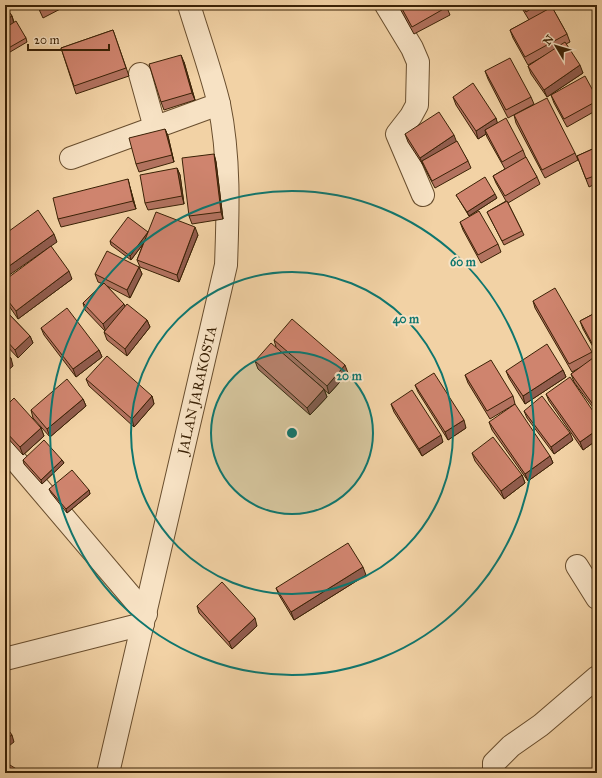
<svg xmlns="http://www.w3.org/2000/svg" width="602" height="778" font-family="'IM FELL Great Primer',serif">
	<rect width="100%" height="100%" fill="#f2d2a5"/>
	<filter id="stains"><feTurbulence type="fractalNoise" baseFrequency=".005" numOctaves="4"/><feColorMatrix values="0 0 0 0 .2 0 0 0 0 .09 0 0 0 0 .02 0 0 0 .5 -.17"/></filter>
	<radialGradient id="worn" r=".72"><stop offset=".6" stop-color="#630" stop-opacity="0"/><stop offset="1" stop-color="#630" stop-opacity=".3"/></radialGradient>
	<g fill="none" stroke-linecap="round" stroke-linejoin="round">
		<defs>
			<path id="minor" d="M386,5L412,48L418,62L417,105L411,116L397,134L423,195
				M140,74L155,128
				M71,158L219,104
				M5,448L146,614
				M577,566L597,598
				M5,659L143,624
				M494,773V763L511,746L541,725L597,677"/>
			<g id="tertiary">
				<path id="s1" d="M108,773L226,265C228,212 230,157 219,104C211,71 199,38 189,5"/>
			</g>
		</defs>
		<use href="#minor" stroke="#694e2e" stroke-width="24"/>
		<use href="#tertiary" stroke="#694e2e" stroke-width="24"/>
		<use href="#minor" stroke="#f7e2c4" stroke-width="22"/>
		<use href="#tertiary" stroke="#f7e2c4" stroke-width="22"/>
	</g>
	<path fill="#b2725f" stroke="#3b2206" d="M37,5H68L43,18Z
		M398,5H446L450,15L414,34Z
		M520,5H558L553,9L567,34L570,42L566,44L583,73L547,97L531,74L528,66L544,56L528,65L513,38L510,30L529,20Z
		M5,6L12,16L14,22L26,38L27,42L5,55Z
		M113,30L129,76L76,94L61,48Z
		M184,62L195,100L164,110L161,102Z
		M485,71L531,97L534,104L508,118L488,79Z
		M551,95L597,98V110L567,127L554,103Z
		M453,97L496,118L497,123L523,150L526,158L537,177L540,184L508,203L524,235L504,245L487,212L506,201L496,183L493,176L505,169L487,137L486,134L478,139L456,105Z
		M514,115L575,153L578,160L545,178L516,123Z
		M165,129L168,136L174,162L139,172L136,164Z
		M405,134L456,141L468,161L471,168L435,188L423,165L408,142Z
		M597,147V183L589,187L577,156Z
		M214,154L216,162L223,219L192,224L189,216Z
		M177,168L180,175L184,204L148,210L145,203Z
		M130,187L136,209L61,227L58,219Z
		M456,195L497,198L469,216L458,198Z
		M460,222L498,244L501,252L481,263L463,230Z
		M148,232L198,235L179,282L140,267L137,260L143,244L131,260L111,245L110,241Z
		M139,267L142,274L130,298L107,286L125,306L147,320L150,327L127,356L107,340L104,332L105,331L85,310L83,303L103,284L98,282L95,274Z
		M72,279L18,319L5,300V280Z
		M533,301L592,352L594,359L597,363V413L574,382L571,374L583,366L572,372L535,308Z
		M5,310L30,336L33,343L18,358L5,344Z
		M597,312V354L583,329L580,321Z
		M41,328L99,350L102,357L76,377L44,335Z
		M274,340L348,373L329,394L302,370L324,389L327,397L310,415L258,369L255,361L276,347Z
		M563,370L566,377L525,404L509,378L506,371Z
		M465,375L513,396L515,404L490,419L468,383Z
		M86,379L152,396L154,404L134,427L89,386Z
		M415,385L466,428L448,440L418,392Z
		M546,394L597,417V440L583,450L549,401Z
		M83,399L86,406L50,437L33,418L31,410Z
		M391,404L443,442L422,456L394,412Z
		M5,407L41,428L44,436L23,455L5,435Z
		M524,411L573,440L554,454L527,418Z
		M489,422L550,456L553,463L528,481L492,430Z
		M472,453L522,475L525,483L504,499L475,461Z
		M23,460H62L64,463L42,484L24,464Z
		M49,489L89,490L90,494L67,513L51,493Z
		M366,575L294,620L279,595L276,588Z
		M197,606L257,626L232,649L199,613Z"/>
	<path fill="#915c4d" stroke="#3b2206" d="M12,16L14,24L5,30V20Z
		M181,55L184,62L195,100L192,93Z
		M580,65L583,73L547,97L544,90Z
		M496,118L498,125L485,130L486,134L478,139L476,131Z
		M165,129L168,136L174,162L172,155Z
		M454,135L457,143L422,161L423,165L420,158Z
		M214,154L216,162L223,219L221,212Z
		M177,168L180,175L184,204L182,196Z
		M128,179L130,187L136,209L133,201Z
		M495,194L497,198L469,216L467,212Z
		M195,227L198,235L179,282L177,275Z
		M148,232L149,236L131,260L130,256Z
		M54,234L57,242L5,278V269Z
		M139,267L142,274L130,298L127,290Z
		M69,271L72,279L18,319L16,311Z
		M124,304L127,312L106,332L103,324Z
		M147,320L150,327L127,356L125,349Z
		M30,336L33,343L18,358L15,350Z
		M99,350L102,357L76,377L73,369Z
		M11,358L13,366L5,373V363Z
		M345,365L348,373L329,394L327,386Z
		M563,370L566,377L525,404L523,396Z
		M324,389L327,397L310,415L307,408Z
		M152,396L154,404L134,427L132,419Z
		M83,399L86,406L50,437L47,429Z
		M464,420L466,428L448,440L445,432Z
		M41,428L44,436L23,455L20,447Z
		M597,430V440L583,450L580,442Z
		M570,433L573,440L554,454L551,447Z
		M441,435L443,442L422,456L419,449Z
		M550,456L553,463L528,481L525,474Z
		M62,460L64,463L42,484L41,480Z
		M522,475L525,483L504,499L501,491Z
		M89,490L90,494L67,513L66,509Z
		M363,567L366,575L294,620L291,612Z
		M255,618L257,626L232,649L229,642Z
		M12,735L14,742L5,749V739Z"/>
	<path fill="#cf846e" stroke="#3b2206" d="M38,5H50L40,10Z
		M400,5H446L447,7L412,27Z
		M522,5H537L526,12Z
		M5,6L12,16L5,20Z
		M552,7L567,34L525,57L510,30Z
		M16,21L26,38L5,50V28Z
		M113,30L126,68L74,86L61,48Z
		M565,42L580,65L544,90L528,66Z
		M181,55L192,93L161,102L149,64Z
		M510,58L531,97L506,110L485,71Z
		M585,76L597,98V101L564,119L551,95Z
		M473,83L496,118L476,131L453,97Z
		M547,98L575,153L542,170L514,115Z
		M439,112L454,135L420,158L405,134Z
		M506,118L523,150L502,162L485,130Z
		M165,129L172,155L136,164L129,138Z
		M457,141L468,161L432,181L422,161Z
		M597,147V175L586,179L577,156Z
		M214,154L221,212L189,216L182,158Z
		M526,157L537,177L505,196L493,176Z
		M177,168L182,196L145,203L140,175Z
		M485,177L495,194L467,212L456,195Z
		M128,179L133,201L58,219L53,198Z
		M507,201L522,231L502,241L487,212Z
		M38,210L54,234L5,269V234Z
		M479,211L498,244L478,255L460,222Z
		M156,212L195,227L177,275L137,260Z
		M128,217L148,232L130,256L110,241Z
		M51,246L69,271L16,311L5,297V280Z
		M107,251L139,267L127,290L95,274Z
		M104,283L124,304L103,324L83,303Z
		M555,288L592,352L569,364L533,301Z
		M127,304L147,320L125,349L104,332Z
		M67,308L99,350L73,369L41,328Z
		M5,310L30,336L15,350L5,339Z
		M597,312V345L594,347L580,321Z
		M292,319L345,365L327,386L274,340Z
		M271,343L324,389L307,408L255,361Z
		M547,344L563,370L523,396L506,371Z
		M5,352L11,358L5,363Z
		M107,356L152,396L132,419L86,379Z
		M593,358L597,363V410L571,374Z
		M491,360L513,396L487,411L465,375Z
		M434,373L464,420L445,432L415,385Z
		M570,377L597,417V430L580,442L546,394Z
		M67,379L83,399L47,429L31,410Z
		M412,390L441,435L419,449L391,404Z
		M542,396L570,433L551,447L524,411Z
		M14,398L41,428L20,447L5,431V407Z
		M515,404L550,456L525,474L489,422Z
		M493,437L522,475L501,491L472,453Z
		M44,440L62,460L41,480L23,460Z
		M72,470L89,490L66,509L49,489Z
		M348,543L363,567L291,612L276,588Z
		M222,582L255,618L229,642L197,606Z
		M5,725L12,735L5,739Z
		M5,762L23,773H5Z"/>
	<circle cx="292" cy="433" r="81" fill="#0f766e" fill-opacity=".12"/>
	<g fill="none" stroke="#0f766e" stroke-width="2">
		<circle cx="292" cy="433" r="81"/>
		<circle cx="292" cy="433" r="161"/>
		<circle cx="292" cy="433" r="242"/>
	</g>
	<g text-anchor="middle" stroke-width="4" stroke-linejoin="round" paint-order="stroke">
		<g font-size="14" fill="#3b2206" stroke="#f7e2c4">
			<text dy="5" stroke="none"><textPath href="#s1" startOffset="393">JALAN JARAKOSTA</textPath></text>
		</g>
	</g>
	<circle cx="292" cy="433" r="6" fill="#0f766e" stroke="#f7e2c4" stroke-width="2"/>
	<g font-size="12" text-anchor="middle" font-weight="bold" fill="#0f766e" stroke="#f7e2c4" stroke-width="4" stroke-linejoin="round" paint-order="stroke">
		<text x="463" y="266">60 m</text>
		<text x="406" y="323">40 m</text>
		<text x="349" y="380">20 m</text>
	</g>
	<rect width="602" height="778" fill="none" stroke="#f2d2a5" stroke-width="20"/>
	<rect x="6" y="6" width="590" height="766" fill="none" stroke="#3b2206" stroke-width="2"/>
	<rect x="10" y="10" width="582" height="758" fill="none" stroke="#3b2206"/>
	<g transform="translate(556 46) rotate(308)" stroke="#f7e2c4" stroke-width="3" paint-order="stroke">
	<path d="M0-3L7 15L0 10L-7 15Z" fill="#3b2206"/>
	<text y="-6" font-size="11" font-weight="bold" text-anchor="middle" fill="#3b2206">N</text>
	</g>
	<path d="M28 44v6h81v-6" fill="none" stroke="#3b2206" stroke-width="2"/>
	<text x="34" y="44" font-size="12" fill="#3b2206" stroke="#f7e2c4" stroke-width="3" paint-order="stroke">20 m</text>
	<rect width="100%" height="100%" filter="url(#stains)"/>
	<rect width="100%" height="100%" fill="url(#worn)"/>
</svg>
